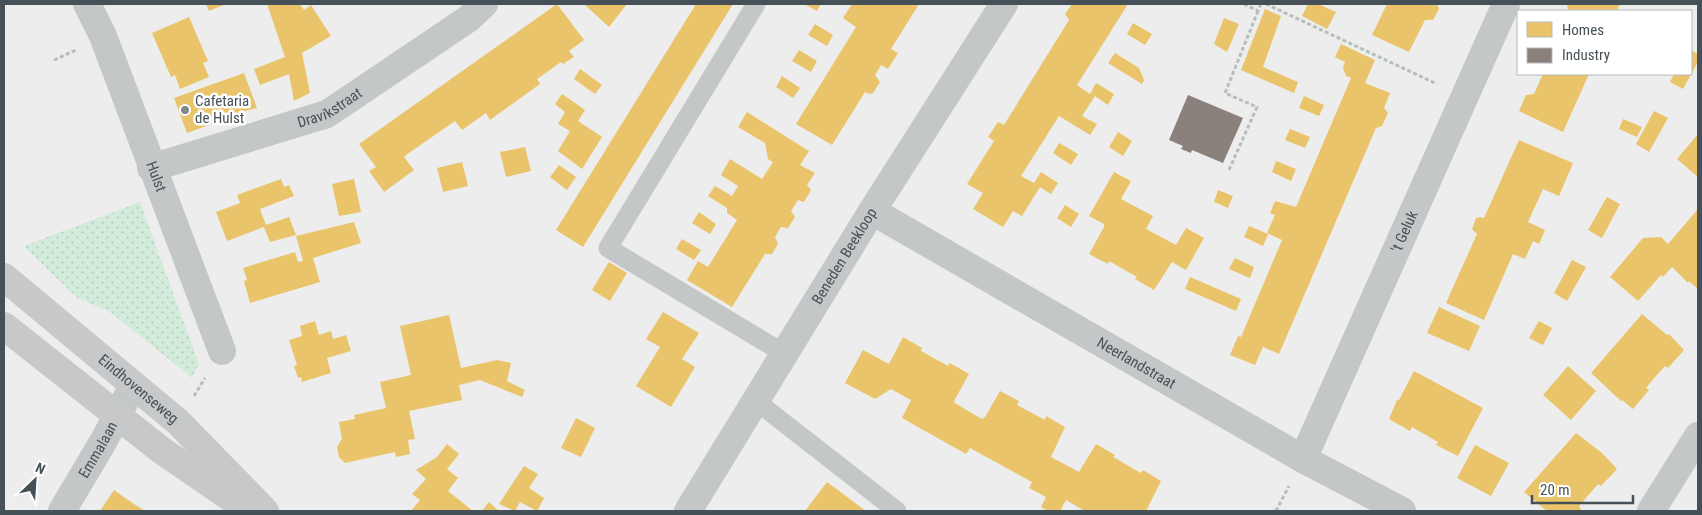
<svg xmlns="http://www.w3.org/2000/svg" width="1702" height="515" font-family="'Roboto Condensed',sans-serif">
	<defs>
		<pattern id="grass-dots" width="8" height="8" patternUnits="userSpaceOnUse" patternTransform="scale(1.25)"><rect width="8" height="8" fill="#d3ebda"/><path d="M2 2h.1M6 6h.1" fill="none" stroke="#b6cbbd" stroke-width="1.8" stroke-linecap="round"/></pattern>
	</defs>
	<rect width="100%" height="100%" fill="#eeeded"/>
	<path fill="url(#grass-dots)" d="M140,202L199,364L192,378L109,311L77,298L24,246Z"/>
	<path fill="#e9c46a" d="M206,4H226L209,11Z
		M267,4H300L304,10L311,5L331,36L302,53L310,93L294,101L289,74L260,85L254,69L285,57Z
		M557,4L584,40L569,51L574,57L563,64L561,62L537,79L540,84L490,120L486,113L462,130L455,121L406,155L404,157L414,170L384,192L369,171L376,167L359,144Z
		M584,4H627L609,27Z
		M696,4H733L583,247L556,230Z
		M804,4H821L817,11Z
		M852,4H919L891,49L898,53L888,69L881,65L875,75L880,82L873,93L869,94L865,92L832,145L796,124L856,27L843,18Z
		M1072,4H1128L1077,85L1090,94L1096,83L1114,94L1108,105L1095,96L1082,116L1097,124L1090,135L1059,116L1021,176L1034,183L1041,172L1058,183L1051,194L1040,187L1022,216L1013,211L1003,227L973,209L983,193L967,184L994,141L988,137L998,122L1004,125L1069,20L1065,14Z
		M1308,4H1318L1336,12L1327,29L1302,16Z
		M1387,4H1437L1439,9L1433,20H1425L1409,52L1372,35Z
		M1567,4H1620L1617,11H1568Z
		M1265,9L1281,16L1263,67L1298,82L1294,93L1241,70Z
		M189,17L208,61L203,63L209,77L180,89L175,75L171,77L152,33Z
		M1224,18L1239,24L1227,52L1214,44Z
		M1133,23L1152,34L1145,45L1127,34Z
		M815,24L833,35L827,46L808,35Z
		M1341,44L1375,60L1365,83L1390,93L1384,108L1388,113L1382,126L1376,128L1279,354L1263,347L1255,365L1230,355L1238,336L1241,337L1282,240L1267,233L1275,215L1270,213L1275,201L1296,207L1351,78L1346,76L1343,67L1345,62L1335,57Z
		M799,50L817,61L811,72L792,61Z
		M1691,50L1698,54V62L1683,89L1670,82L1674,74H1691Z
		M1115,53L1139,68L1144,80L1142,84L1108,63Z
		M580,69L602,85L595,94L574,79Z
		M244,73L257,108L230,115L231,117L187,133L174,98Z
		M1543,74H1589L1563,132L1519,111L1526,95L1534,94Z
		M782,76L800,88L793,98L776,87Z
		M562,94L585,110L578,121L602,137L582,169L558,151L570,131L558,124L565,112L555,104Z
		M1304,96L1324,105L1319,116L1299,108Z
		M1654,111L1668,118L1649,152L1636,144Z
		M747,112L809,151L800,165L815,173L807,185L811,190L804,202L798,200L791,211L795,217L788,228L781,227L775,237L778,244L772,254H765L732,307L687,280L698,261L708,267L737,220L727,213V208L708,196L715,186L732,196L738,186L721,175L730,159L762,179L773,162L768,159L765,143L738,127Z
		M1623,119L1642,127L1637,137L1619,129Z
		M1290,129L1310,137L1305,148L1285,140Z
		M1118,132L1132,141L1123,156L1109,147Z
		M1698,134V177L1677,159Z
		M1519,140L1573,163L1559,196L1543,189L1528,222L1545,230L1539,244L1533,241L1525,259L1513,254L1484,320L1446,303L1477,234L1472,229L1476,218L1480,217L1484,218Z
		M1059,143L1078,154L1071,165L1053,153Z
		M525,147L531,171L506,177L500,152Z
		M1276,161L1296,169L1291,181L1272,172Z
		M462,162L468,186L443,192L437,168Z
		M559,165L576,177L567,190L550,177Z
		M1114,172L1131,181L1121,199L1153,216L1146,229L1176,245L1186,228L1204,238L1186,270L1172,262L1154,290L1135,279L1137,277L1109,261L1108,264L1089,254L1104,227V224L1089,216Z
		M281,179L284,187L289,185L294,196L260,209L266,225L289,217L296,235L270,242L264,227L227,241L216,212L240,203L237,195Z
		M354,179L361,212L339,216L332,184Z
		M1218,190L1233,196L1228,208L1214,202Z
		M1607,197L1620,204L1602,238L1588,230Z
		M1065,205L1079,214L1071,227L1057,218Z
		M1698,209V289L1689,281L1688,283L1672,267L1663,277L1661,275L1638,301L1610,277L1643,238L1661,237L1668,244Z
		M699,212L716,224L710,234L692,223Z
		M354,222L361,243L313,258L320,282L250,303L244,281L247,280L243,268L295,252L298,262L303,261L296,236Z
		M1249,226L1268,234L1263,246L1244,237Z
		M682,239L701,250L694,260L676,249Z
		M1235,258L1254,267L1250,278L1229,269Z
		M1572,260L1586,267L1567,301L1554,293Z
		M609,262L627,273L610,301L592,290Z
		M1190,277L1241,299L1236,311L1185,289Z
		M1439,307L1480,326L1469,351L1427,333Z
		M663,312L699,333L682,359L695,367L671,407L636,386L660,347L646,339Z
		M1642,314L1667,335L1669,334L1684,350L1668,368L1665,366L1655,377L1646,388L1649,390L1633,409L1622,400L1621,401L1591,373Z
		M449,315L461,368L497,360L511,363L507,381L525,390L522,397L480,380L459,385L462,400L409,411L415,439L408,440L410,454L396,457L395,452L345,463L339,457L337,447L342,439L339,422L355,419L354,415L386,408L380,382L411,375L400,326Z
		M315,321L319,335L331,331L333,339L346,335L351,351L327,358L331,373L302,382L301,377L298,378L294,366L297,365L289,340L302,336L300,326Z
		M1539,321L1552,328L1543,345L1529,338Z
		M903,337L922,348L921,351L948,366L950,363L969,374L954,401L955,403L968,411L982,419L985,417L1000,391L1019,401L1017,405L1045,420L1046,416L1065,427L1051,457L1079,472L1096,444L1115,455L1113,457L1141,473L1143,470L1161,481L1146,511H1085L1066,500L1060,511H1048L1041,507L1046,497L1029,488L1032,482L970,448L966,454L902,418L911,400L891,389L875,399L845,383L863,350L889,364Z
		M1568,366L1596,391L1571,420L1543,395Z
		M1414,371L1483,408L1458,456L1436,445L1438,442L1412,427L1410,431L1389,419L1397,400H1399Z
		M576,418L595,428L581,457L561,448Z
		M1576,433L1602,453L1617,469L1601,486L1598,484L1579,506L1581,509L1579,511H1547L1524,492Z
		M447,444L459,454L447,469L458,478L448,491L473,511H411L420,500L412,494L426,479L416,470L437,457Z
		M1475,445L1509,463L1491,496L1457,478Z
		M524,466L538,474L529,488L544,498L537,511L520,502L515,511L499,504Z
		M827,482L866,511H805Z
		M114,490L131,502L145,511H100Z
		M489,502L499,511H482Z"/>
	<path fill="#8a817c" d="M1188,95L1243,118L1223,163L1192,150L1191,153L1181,149L1183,146L1169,140Z"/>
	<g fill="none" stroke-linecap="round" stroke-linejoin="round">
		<path stroke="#b4bfbb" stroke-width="3" stroke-dasharray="4 2.5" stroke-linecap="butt" d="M1244,4L1258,11L1261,4
			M1266,4L1437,84
			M54,60L76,50
			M1229,170L1257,107L1225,93L1258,11
			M194,396L205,378
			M1276,511L1289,486"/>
		<path stroke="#c4c7c8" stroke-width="19" d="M756,4L608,248L785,354
			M756,401L897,511"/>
		<g stroke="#c4c7c8" stroke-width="28">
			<path id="s1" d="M87,4L103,36L222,351"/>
			<path id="s2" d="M151,168L327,114L468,19L484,4"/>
			<path id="s3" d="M872,211L1303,459L1402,511"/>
			<path id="s4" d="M1303,459L1506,4"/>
			<path id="s5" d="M62,511L103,442L133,386"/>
			<path id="s6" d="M688,511L872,211L1004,4"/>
			<path d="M1651,511L1698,436"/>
		</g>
		<g stroke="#c6c8ca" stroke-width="28">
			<path id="s7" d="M4,277L178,422L265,511"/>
			<path d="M4,326L161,450L244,507"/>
		</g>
	</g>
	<circle fill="#81888c" stroke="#fff" stroke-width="2" cx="185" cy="110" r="5"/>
	<g text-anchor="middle" stroke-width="5" stroke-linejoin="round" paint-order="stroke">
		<g font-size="15" fill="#465157" stroke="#fff" text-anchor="start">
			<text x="195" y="106">Cafetaria<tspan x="195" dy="17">de Hulst</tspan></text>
		</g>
		<g font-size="15" fill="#465157" stroke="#fff">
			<text dy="5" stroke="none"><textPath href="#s2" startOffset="189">Dravikstraat</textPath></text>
			<text dy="5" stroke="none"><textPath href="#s1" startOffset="186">Hulst</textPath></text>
			<text dy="5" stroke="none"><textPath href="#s4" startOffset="249">'t Geluk</textPath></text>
			<text dy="5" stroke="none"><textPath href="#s6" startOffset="299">Beneden Beekloop</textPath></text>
			<text dy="5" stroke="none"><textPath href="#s3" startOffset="305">Neerlandstraat</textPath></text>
			<text dy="5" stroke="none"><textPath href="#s7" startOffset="175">Eindhovenseweg</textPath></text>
			<text dy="5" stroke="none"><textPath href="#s5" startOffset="71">Emmalaan</textPath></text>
		</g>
	</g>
	<rect width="1702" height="515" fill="none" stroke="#465157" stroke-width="10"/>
	<rect x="1517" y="10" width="175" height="65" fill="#ffffff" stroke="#b5b9bc"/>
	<rect x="1527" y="22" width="25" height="15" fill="#e9c46a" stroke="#b5b9bc"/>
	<text x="1562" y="35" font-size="15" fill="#465157">Homes</text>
	<rect x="1527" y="48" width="25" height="15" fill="#8a817c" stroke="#b5b9bc"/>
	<text x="1562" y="60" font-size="15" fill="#465157">Industry</text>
	<g transform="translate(35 480) rotate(25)" stroke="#ffffff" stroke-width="4" paint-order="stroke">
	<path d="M0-4L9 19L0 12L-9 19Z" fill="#465157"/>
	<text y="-8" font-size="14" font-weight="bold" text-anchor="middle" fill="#465157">N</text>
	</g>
	<path d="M1532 495v8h101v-8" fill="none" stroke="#465157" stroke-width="2.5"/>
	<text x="1540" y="495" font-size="15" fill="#465157" stroke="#ffffff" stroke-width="4" paint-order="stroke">20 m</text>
</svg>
